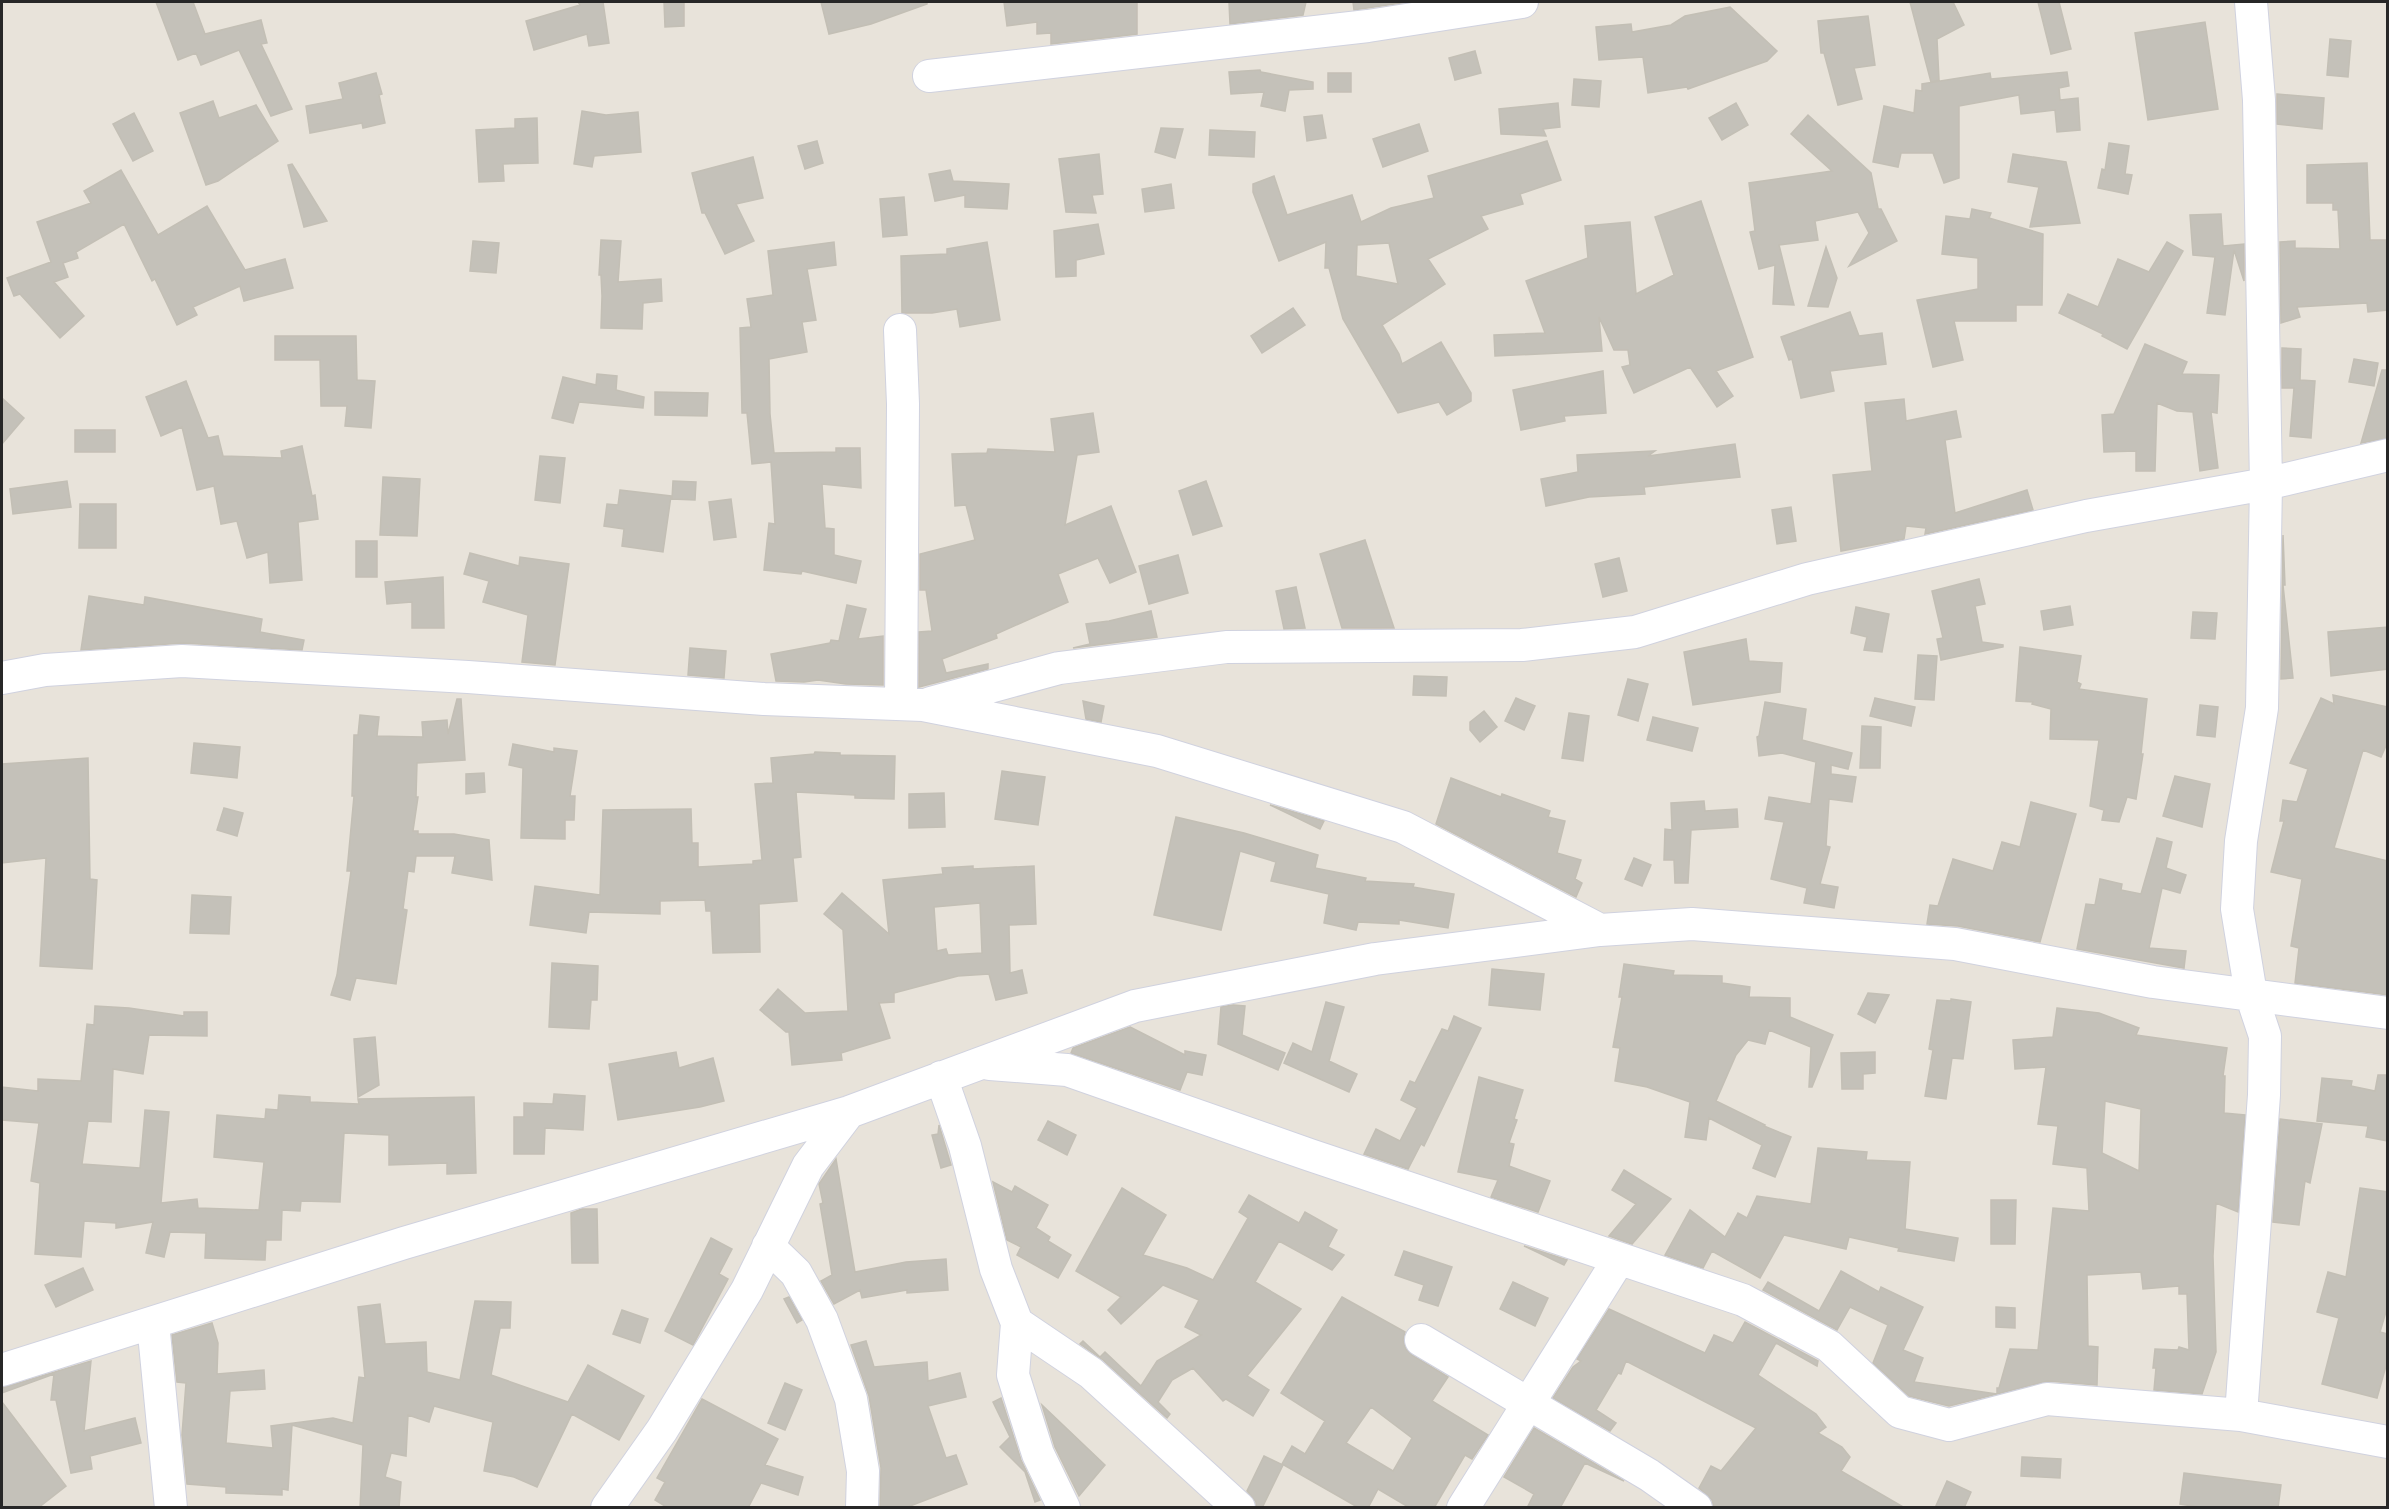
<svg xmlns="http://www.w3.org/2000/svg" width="2389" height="1509" font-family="Lato,sans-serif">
	<rect width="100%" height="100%" fill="#e8e3da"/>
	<path fill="#c4c1b9" stroke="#c3bfb5" stroke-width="1.5" fill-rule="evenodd" d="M156,2H193L205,34L261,20L267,43L261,44L292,109L271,116L239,50L201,65L196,53L178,60Z
		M578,2H603L609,43L589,46L587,34L534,50L526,21L580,5Z
		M664,2H684V26L665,27Z
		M821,2H927V4L871,24L829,34Z
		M1004,2H1137V34L1051,44V33L1037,34V22L1007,26Z
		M1229,2H1306L1303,15L1230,24Z
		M1353,2H1408L1354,10Z
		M1910,2H1953L1964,25L1937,39L1939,80L1931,82Z
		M2038,2H2059L2071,49L2051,54Z
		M1730,7L1777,51L1767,61L1688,89L1687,87L1648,93L1643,57L1599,60L1596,27L1631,24L1632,32L1671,25L1685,16Z
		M1868,16L1875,65L1854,68L1862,99L1838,105L1824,53H1821L1818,21Z
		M2205,22L2218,109L2148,120L2135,33Z
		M2330,39L2351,41L2348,77L2327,75Z
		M1475,51L1481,73L1455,80L1449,58Z
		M1260,70L1261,72L1313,82V89L1289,90L1285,111L1261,106L1264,92L1231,94L1229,72Z
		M2067,72L2069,86L2059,88L2060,100L2078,98L2080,130L2057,132L2055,110L2021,114L2019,95L1959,106V178L1944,183L1933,153H1901L1898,167L1873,162L1884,106L1914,113L1916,90L1922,91V84L1990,73L1991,79Z
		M376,73L382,94L379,95L385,123L363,128L362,123L310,133L306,106L343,99L339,83Z
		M1328,73H1351V92H1328Z
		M1574,79L1601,81L1599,107L1572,105Z
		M2277,94L2324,98L2322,129L2277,124Z
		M213,101L219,118L256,105L278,141L218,181L206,185L180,113Z
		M1558,103L1560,127L1543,129L1546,136L1501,134L1499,109Z
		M1736,103L1748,125L1722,140L1709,118Z
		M582,111L606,115L638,112L641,152L594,156L592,167L574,164Z
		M134,113L153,151L133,161L113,124Z
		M1322,115L1326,138L1307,141L1304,117Z
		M1808,115L1871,173L1878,208L1876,209H1881L1897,241L1849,266L1869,233L1858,212L1815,221L1818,240L1779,245L1794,305L1773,304L1775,265L1759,269L1750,232L1755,231L1749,183L1832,171L1791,134Z
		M537,118L538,163L503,164L504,181L479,182L476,130L515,128V119Z
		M1419,124L1428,151L1383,167L1373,139Z
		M1161,128L1183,129L1175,158L1155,152Z
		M1210,130L1255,132L1254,157L1209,155Z
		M817,141L823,163L805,169L798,146Z
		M1547,141L1561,180L1520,194L1523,204L1481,216L1488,229L1428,259L1445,284L1382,325L1399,354L1402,364L1441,342L1471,393V401L1447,415L1439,402L1398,413L1343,319L1329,268H1325L1326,242L1279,261L1253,192V184L1274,176L1287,215L1352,195L1361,222L1391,208L1434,198L1428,176ZM1389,243L1398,284L1356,276L1357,245Z
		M2109,143L2129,146L2125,174L2132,175L2128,194L2098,188L2102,169L2105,170Z
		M1099,154L1103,194L1092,195L1096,213L1066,212L1059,159Z
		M2013,154L2066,162L2080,223L2030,227L2039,187L2008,182Z
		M753,157L763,198L736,204L754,241L725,254L705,213H702L692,173Z
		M2367,163L2370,240H2386L2388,310L2368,312L2367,303L2297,307L2300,317L2281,323L2280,242L2295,241V248L2340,249L2338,210H2333V203H2307V165Z
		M292,164L327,221L304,227L288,165Z
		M121,170L158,235L207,206L245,270L285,259L293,288L244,301L240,286L193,307L197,315L177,325L155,279L152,281L124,224L76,252L78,258L63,263L68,277L54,282L84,316L60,338L20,294L14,296L7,278L51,262L37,222L91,203L84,191Z
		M950,170L953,181L1009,184L1007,209L965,207V195L935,201L929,174Z
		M1171,184L1174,208L1145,212L1142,189Z
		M904,197L907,235L883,237L880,199Z
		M1701,201L1753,357L1716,371L1733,396L1717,407L1690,367L1634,393L1622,367L1630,365L1628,350H1614L1599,317L1602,351L1495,356L1494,335L1545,333L1526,281L1588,258L1585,226L1630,222L1636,294L1674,275L1655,217Z
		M1972,209L1991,213L1989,218L2043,234L2042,305H2016V321H1954L1963,360L1933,367L1917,300L1978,289V258L1942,254L1946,216L1970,219Z
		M2221,214L2223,246L2244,244V281L2234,250L2225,315L2207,313L2215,257L2193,255L2190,215Z
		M1098,224L1104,254L1076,260V276L1056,277L1054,231Z
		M601,240L621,241L618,282L661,279L662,301L643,303L642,329L601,328L602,296L601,275H599Z
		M473,241L499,243L496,273L470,271Z
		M834,242L836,265L807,269L816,320L802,322L807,352L769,359L770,414L774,453L836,452V448H860L861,488L822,484L825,528L834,529V555L861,561L856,583L802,571L801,574L764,570L769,523L775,524L771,462L752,464L747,413H742L740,328L751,327L747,299L773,295L768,251Z
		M987,242L1000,320L960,327L957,309L932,313H902L901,256L947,254V249Z
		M2167,242L2183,251L2127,349L2102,336L2103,334L2059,313L2068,294L2098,307L2118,259L2149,272Z
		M1826,247L1837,278L1828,307L1808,306Z
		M1293,308L1305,325L1262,353L1251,336Z
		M1850,312L1859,336L1882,333L1886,364L1830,371L1834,391L1801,398L1792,359L1789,360L1781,337Z
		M275,336H356L357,380L375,381L371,428L345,426L347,406H321L320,360H275Z
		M2145,344L2187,362L2182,374L2219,375L2217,413L2211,412L2218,468L2200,471L2193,412L2177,411L2157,403L2155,471H2136V451L2104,452L2102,415L2114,414Z
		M2282,348L2301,349L2300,380L2315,381L2311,438L2290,436L2294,388H2282Z
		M2354,359L2378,363L2374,386L2349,382Z
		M2382,370H2388V438L2361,443Z
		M1603,371L1606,413L1564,416L1565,421L1521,430L1513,390Z
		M597,374L617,376L616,390L644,397L643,408L579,402L573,423L552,418L563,377L596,385Z
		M186,381L208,438L218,436L223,456L282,458L281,451L302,446L312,496L315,495L318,519L298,522L302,580L270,583L268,552L247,558L237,521L221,524L214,486L197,490L182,427L161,436L146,397Z
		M655,392L708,393L707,416L655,415Z
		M2,398L24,418L2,444Z
		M1904,399L1906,421L1956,411L1961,437L1945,440L1955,513L2027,490L2033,510L1925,534L1926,528L1906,526L1904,539L1841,551L1833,475L1872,471L1865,403Z
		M1093,413L1099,452L1077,455L1065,525L1111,506L1136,572L1110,583L1098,558L1058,574L1068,602L996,634L997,638L942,659L946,673L988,664V669L919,687V632L932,631L926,590H920V554L975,540L966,505L955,506L952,454L987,453L988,449L1055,452L1051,419Z
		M75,430H115V452H75Z
		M1735,444L1740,477L1644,487L1645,494L1589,497L1546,506L1541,479L1578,472L1577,455L1655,451L1648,456Z
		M540,456L565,458L560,503L535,500Z
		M383,477L420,479L417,536L380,535Z
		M67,481L71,507L13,514L10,489Z
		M673,481L696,482L695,500L672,499Z
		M1206,481L1222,526L1193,535L1179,491Z
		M620,490L671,496L663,552L622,546L624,529L604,526L607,504L618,505Z
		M731,499L736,537L714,540L709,502Z
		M80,504H116V548H79Z
		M1791,507L1796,541L1777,544L1772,510Z
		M2283,535L2285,585H2283L2293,678L2281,679Z
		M1365,540L1379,583L1394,628H1342L1320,554Z
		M356,541H377V577H356Z
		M470,553L519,566L520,557L569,564L555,665L522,662L528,615L483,602L489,581L464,574Z
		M1178,555L1188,593L1149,604L1139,566Z
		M1619,558L1627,591L1603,597L1595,564Z
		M443,577L444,628H412V602L387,604L385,582Z
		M1979,579L1985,604L1975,606L1982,642L2003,645V647L1941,660L1937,639L1943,638L1932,591Z
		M1296,587L1305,628L1284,629L1276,591Z
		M89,596L144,605L145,597L262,619L260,632L304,640L302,650L183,643L81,650Z
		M847,605L866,609L858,639L883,636V685L846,684L818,680L804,682L776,681L771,654L830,643L831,640L839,641Z
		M2070,606L2073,625L2044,630L2041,611Z
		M1856,607L1889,614L1882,652L1864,650L1867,637L1851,633Z
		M1151,611L1157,637L1073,648L1090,644L1086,624L1109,621Z
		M2193,612L2217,613L2215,639L2191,638Z
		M2388,627V669L2331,676L2328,632Z
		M1746,639L1749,661L1782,663L1780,692L1693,705L1684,652Z
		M2020,647L2081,656L2077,682L2081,684L2079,689L2147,699L2141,754H2143L2136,799L2127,797L2119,822L2102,820L2104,810L2090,806L2099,740L2050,739L2051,709L2032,704L2033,702L2016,701Z
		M690,648L726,651L724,678L688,675Z
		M1918,655L1937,656L1934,700L1915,699Z
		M1414,676L1447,677L1446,696L1413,695Z
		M1628,679L1648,684L1638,721L1618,715Z
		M2333,695L2388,707V741L2381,757L2363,750L2334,848L2388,861V995L2295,983L2299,948L2291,946L2302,879L2271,872L2284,821H2280L2283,800L2297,802L2308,769L2290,763L2321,698L2334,704Z
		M1516,698L1535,706L1524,730L1505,721Z
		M1875,698L1915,707L1911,726L1870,716Z
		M457,699H461L465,760L417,763L416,797H418L413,831H418V834H454L489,840L492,880L452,873L455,856H416L414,872L408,871L403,909L407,910L396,984L356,978L350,1000L331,995L337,975L351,871H347L354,796H352L354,735H358L360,715L379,717L377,736L423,737L422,722L447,720L448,734Z
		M1083,701L1104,706L1101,722L1086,719Z
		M1765,702L1806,709L1802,740L1852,753L1848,769L1831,765V774L1856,777L1852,802L1829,799L1826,846L1830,847L1820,884L1838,887L1834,908L1804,903L1807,888L1771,879L1784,822L1765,819L1769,797L1811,804L1816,762L1782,753L1759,756L1757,737L1759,736Z
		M2200,705L2218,707L2215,737L2197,735Z
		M1484,711L1497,727L1480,742L1470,730V722Z
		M1569,713L1589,716L1583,761L1562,758Z
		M1653,717L1698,728L1692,751L1647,740Z
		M1862,726L1881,727L1880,768H1860Z
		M194,743L240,747L237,778L191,773Z
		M513,744L554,752V748L577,751L570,796H575L574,820H565V839L521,838L523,768L509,765Z
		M815,752L840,753V755L895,756L894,799L855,798V795L796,792L801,857L793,858L797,901L759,904L760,952L713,953L711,911H706L705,900L660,901V914L589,912L586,933L530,925L535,886L600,895L603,810L691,809L692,843H698V867L753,864V861L762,860L755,784L773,783L771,758L814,754Z
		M88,758L90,879L97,880L92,969L40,966L46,858L2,863V764Z
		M1002,771L1045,777L1038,825L995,819Z
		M484,773L485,792L466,794V774Z
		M2175,776L2210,784L2202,827L2163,816Z
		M1451,778L1501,797L1502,794L1550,811L1548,817L1565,821L1557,853L1581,860L1575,879L1582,883L1576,897L1436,824Z
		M944,793L945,827L909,828V794Z
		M1704,801L1705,811L1737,809L1738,827L1691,830L1688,883H1675L1674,860H1664L1665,829L1672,830L1671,803Z
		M2031,802L2076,814L2040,942L1958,926L1927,924L1930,905L1938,906L1953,859L1993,871L2002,842L2020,847Z
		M1270,805L1324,821L1320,829Z
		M224,808L243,813L237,836L217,830Z
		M1176,817L1244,833L1318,855L1315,868L1366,878L1365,881L1414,884L1413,887L1454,894L1448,928L1399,920V924L1358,922L1356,930L1324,923L1329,894L1271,881L1276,862L1240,851L1221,930L1154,915Z
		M2157,838L2172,842L2166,868L2186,875L2180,893L2162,888L2149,948L2186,951L2184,968L2077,949L2086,904L2095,905L2100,879L2122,884L2121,890L2141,894Z
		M1634,858L1651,865L1642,886L1625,879Z
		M973,866V869L1034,866L1036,924L1009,925L1010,973L1022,970L1027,993L996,1000L989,974L958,976L894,993V1002L879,1003L890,1038L841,1053L842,1060L792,1065L789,1032H786L760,1010L778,989L805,1013L848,1011L843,930L824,914L842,893L889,934L883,880L943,874L942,868ZM980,903L982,953L948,955L946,949L937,951L934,907Z
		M192,895L231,897L229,934L190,933Z
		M552,963L598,966L597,1000H591L589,1029L549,1027Z
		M1624,964L1674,971L1673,975L1722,976V983L1750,987L1749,997L1790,998V1017L1833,1035L1812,1087H1809L1811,1047L1769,1030L1765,1044L1748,1040L1736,1055L1716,1101L1765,1125L1764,1126L1791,1137L1775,1177L1753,1168L1762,1145L1709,1118L1706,1140L1685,1137L1690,1102L1647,1087L1615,1081L1620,1048L1613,1047L1622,997H1619Z
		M1492,969L1544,974L1540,1010L1489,1005Z
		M1868,993L1889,995L1875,1023L1858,1014Z
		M1951,999L1971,1002L1963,1059L1952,1058L1946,1099L1925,1096L1933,1050L1929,1049L1937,1000L1951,1001Z
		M1326,1002L1344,1007L1329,1061L1357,1074L1349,1092L1284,1063L1293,1043L1312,1052Z
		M1233,1005L1245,1006L1242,1035L1285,1053L1278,1070L1218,1044L1221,1007Z
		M95,1006L129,1008L184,1016V1012H207V1036L149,1035L143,1074L113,1069L111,1122L88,1121L82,1164L140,1168L145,1110L169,1112L161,1203L197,1199L198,1208L259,1210L264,1162L214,1157L217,1115L265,1119L266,1109L278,1110L279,1095L310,1097V1102L359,1104L358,1099L474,1097L476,1173L447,1174V1163L389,1165V1135L344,1133L340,1202L301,1201L300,1211L282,1210L281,1240H266L265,1260L205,1258L206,1233L170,1232L164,1257L146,1253L153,1222L116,1228V1223L84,1221L81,1257L35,1254L40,1183L31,1181L39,1123L2,1120V1087L38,1091V1079L81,1081L87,1024L94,1025Z
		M2057,1008L2099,1013L2139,1028L2136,1035L2227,1048L2223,1076H2225L2224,1113L2245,1115L2238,1212L2216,1203L2213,1256L2216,1352L2202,1394L2154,1390L2156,1368H2153L2155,1349L2178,1350L2179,1347L2189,1350L2187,1294H2179V1286L2143,1289L2141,1272L2087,1275L2088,1346L2098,1347L2097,1385L2048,1381L1997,1394V1388H1999L2010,1349L2038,1350L2053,1208L2089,1211L2087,1168L2053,1164L2058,1126L2038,1124L2046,1067L2015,1069L2013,1040L2053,1037ZM2105,1101L2141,1109L2139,1171L2102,1153Z
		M1454,1016L1481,1028L1424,1146L1421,1144L1408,1169L1364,1154L1376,1129L1400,1141L1417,1108L1401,1100L1410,1081L1415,1083L1442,1029L1448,1031Z
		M1130,1027L1185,1055V1051L1206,1055L1202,1075L1187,1072L1180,1090L1071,1053L1073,1048Z
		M375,1037L379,1085L358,1097L354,1039Z
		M676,1052L679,1068L713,1058L724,1101L700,1107L618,1120L609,1064Z
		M1875,1052V1073L1863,1074V1089H1842L1841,1053Z
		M2378,1075H2388V1141L2366,1137L2368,1126L2317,1121L2322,1078L2352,1081L2351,1086L2375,1091Z
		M1479,1077L1523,1090L1514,1119L1517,1120L1509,1143L1514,1144L1509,1166L1550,1181L1538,1212L1491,1197L1498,1180L1458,1172Z
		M554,1094L585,1096L583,1130L545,1128L544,1154H514V1117H524V1103L553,1104Z
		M2280,1119L2322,1124L2310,1183L2305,1181L2299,1225L2273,1222Z
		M1048,1121L1076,1135L1067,1155L1038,1140Z
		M939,1125L951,1165L941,1168L932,1135L938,1134Z
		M1818,1148L1867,1152L1866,1160L1910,1162L1905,1229L1958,1238L1954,1261L1898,1251L1899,1248L1849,1237L1846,1249L1784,1235L1760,1278L1712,1251L1703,1268L1665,1255L1690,1210L1725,1237L1738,1213L1747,1218L1757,1196L1811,1204Z
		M836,1159L855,1272L906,1262L946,1259L948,1290L907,1293V1290L862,1298L860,1290L834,1304L821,1281L832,1275L820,1204L823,1203L819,1184Z
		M1624,1170L1671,1199L1632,1244L1609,1236L1636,1204L1612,1190Z
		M993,1182L1012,1192L1015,1186L1048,1205L1036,1228L1050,1237L1048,1241L1071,1255L1058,1278L1017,1255L1021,1247L1007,1240Z
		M1122,1188L1166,1215L1143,1255L1187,1268L1213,1280L1248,1218L1239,1212L1249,1195L1299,1223L1305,1212L1337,1230L1328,1247L1344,1255L1332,1270L1279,1241L1255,1282L1301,1309L1247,1376L1269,1390L1253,1416L1226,1399L1223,1401L1193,1368L1172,1380L1158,1402L1170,1414L1167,1418L1103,1360L1080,1344L1083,1341L1100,1357L1105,1352L1141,1386L1157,1361L1201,1335L1185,1327L1199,1300L1163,1285L1121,1324L1108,1310L1121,1297L1076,1271Z
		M2360,1188L2388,1192V1305L2380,1332L2388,1334V1359L2377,1398L2322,1384L2339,1318L2317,1312L2328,1272L2346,1277Z
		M1991,1200H2016L2015,1244H1991Z
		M582,1209H597L598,1263H572L571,1213Z
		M711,1238L732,1249L719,1274L728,1279L693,1345L665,1331Z
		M1524,1246L1567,1260L1564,1265Z
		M1404,1251L1452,1267L1438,1306L1419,1300L1424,1285L1395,1275Z
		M83,1268L93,1290L56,1307L45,1285Z
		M1841,1271L1879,1292L1881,1287L1923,1307L1903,1350L1923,1358L1914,1382L1997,1394L1949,1406L1909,1396L1873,1363L1888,1325L1850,1307L1837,1330L1763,1290L1768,1282L1819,1311Z
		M1513,1282L1548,1298L1535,1326L1500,1309Z
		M789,1297L802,1320L797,1323L784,1299Z
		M1342,1297L1405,1332L1403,1340L1406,1349L1412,1355L1448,1377L1432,1401L1488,1435L1472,1459L1465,1455L1434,1508H1410L1378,1489L1368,1508H1359L1282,1464L1292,1446L1305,1454L1325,1421L1281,1393ZM1371,1407L1412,1438L1393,1471L1346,1443Z
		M475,1301L511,1302L510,1328H500L491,1375L568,1402L588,1365L644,1396L619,1440L572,1414L537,1487L514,1477L484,1471L493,1422L434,1406L429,1422L408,1415L406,1456L391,1453L385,1477L401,1482L399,1508H360L363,1445L292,1425L288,1490L282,1489V1495L226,1493V1487L187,1484L182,1435L186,1383L177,1382L172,1335L212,1323L218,1343L217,1374L264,1370L265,1389L230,1391L226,1443L273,1448L271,1426L333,1418L353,1423L359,1377L365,1378L358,1307L380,1304L385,1344L426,1342L427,1372L460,1380Z
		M1996,1307L2015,1308V1328L1996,1327Z
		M1609,1309L1705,1353L1714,1335L1733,1343L1745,1322L1818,1361L1817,1366L1776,1343L1758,1375L1816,1414L1826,1427L1818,1433L1842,1447L1850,1457L1841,1471L1905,1508H1714L1712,1500L1699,1488L1711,1466L1721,1471L1756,1428L1626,1361L1621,1374L1618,1373L1596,1410L1616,1423L1610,1431L1553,1398L1573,1367L1581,1361L1577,1359Z
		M622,1310L648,1319L640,1343L613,1334Z
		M866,1341L874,1367L927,1362L928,1381L960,1373L966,1397L928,1406L946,1458L956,1455L967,1484L905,1508H880L881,1468L869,1396L851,1345Z
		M91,1361L84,1431L135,1418L141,1443L90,1456L92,1469L71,1473L56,1400H51L54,1374L2,1393V1388Z
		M785,1383L802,1390L785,1430L768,1423Z
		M1001,1398L1021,1460L1040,1500L1035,1502L1025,1472L1000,1447L1010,1437L993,1402Z
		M702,1399L778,1439L765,1465L803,1477L798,1495L761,1483L748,1508H668L655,1500L665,1482L657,1478Z
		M2,1402L66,1486L38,1508H2Z
		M1042,1405L1105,1465L1079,1496L1055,1447Z
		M1534,1428L1624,1481L1585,1463L1560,1508H1527L1534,1494L1504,1477Z
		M1264,1456L1283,1465L1262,1508H1256V1502L1247,1491Z
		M2022,1457L2061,1459L2060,1478L2021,1476Z
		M2184,1473L2281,1485L2278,1508H2205L2180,1504Z
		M1947,1481L1971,1492L1964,1508H1935Z"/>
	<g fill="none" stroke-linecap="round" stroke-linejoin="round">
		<defs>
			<path id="minor" d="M929,76L1368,26L1522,2
				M900,330L903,404L901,704
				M2,678L45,670L182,661L468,677L764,699L923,705L1157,751L1403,827L1600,930L1692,924L1955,944L2153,982L2388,1013
				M931,703L1059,668L1226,647L1522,645L1635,632L1807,579L2086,516L2266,484L2388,455
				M990,1064L1067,1070L1310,1155L1743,1300L1829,1346L1900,1412L1949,1425L2047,1399L2241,1415L2388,1442
				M941,1077L965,1146L996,1269L1017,1323L1091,1373L1239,1508
				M768,1246L796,1273L822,1320L851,1399L863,1471L862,1508
				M153,1323L171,1508
				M1017,1323L1013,1375L1038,1454L1064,1508
				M1421,1340L1649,1475L1696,1508
				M2,1370L404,1243L849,1112L1135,1006L1375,959L1600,930
				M2241,1415L2264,1095L2265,1036L2251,994L2237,909L2241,841L2262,708L2266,484L2259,100L2251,2
				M607,1508L662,1430L747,1290L808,1166L849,1112
				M1463,1508L1619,1259"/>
		</defs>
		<use href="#minor" stroke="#d0d2df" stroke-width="34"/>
		<use href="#minor" stroke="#fff" stroke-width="32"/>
	</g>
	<rect width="2389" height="1509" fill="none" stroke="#272727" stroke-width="6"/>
</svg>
